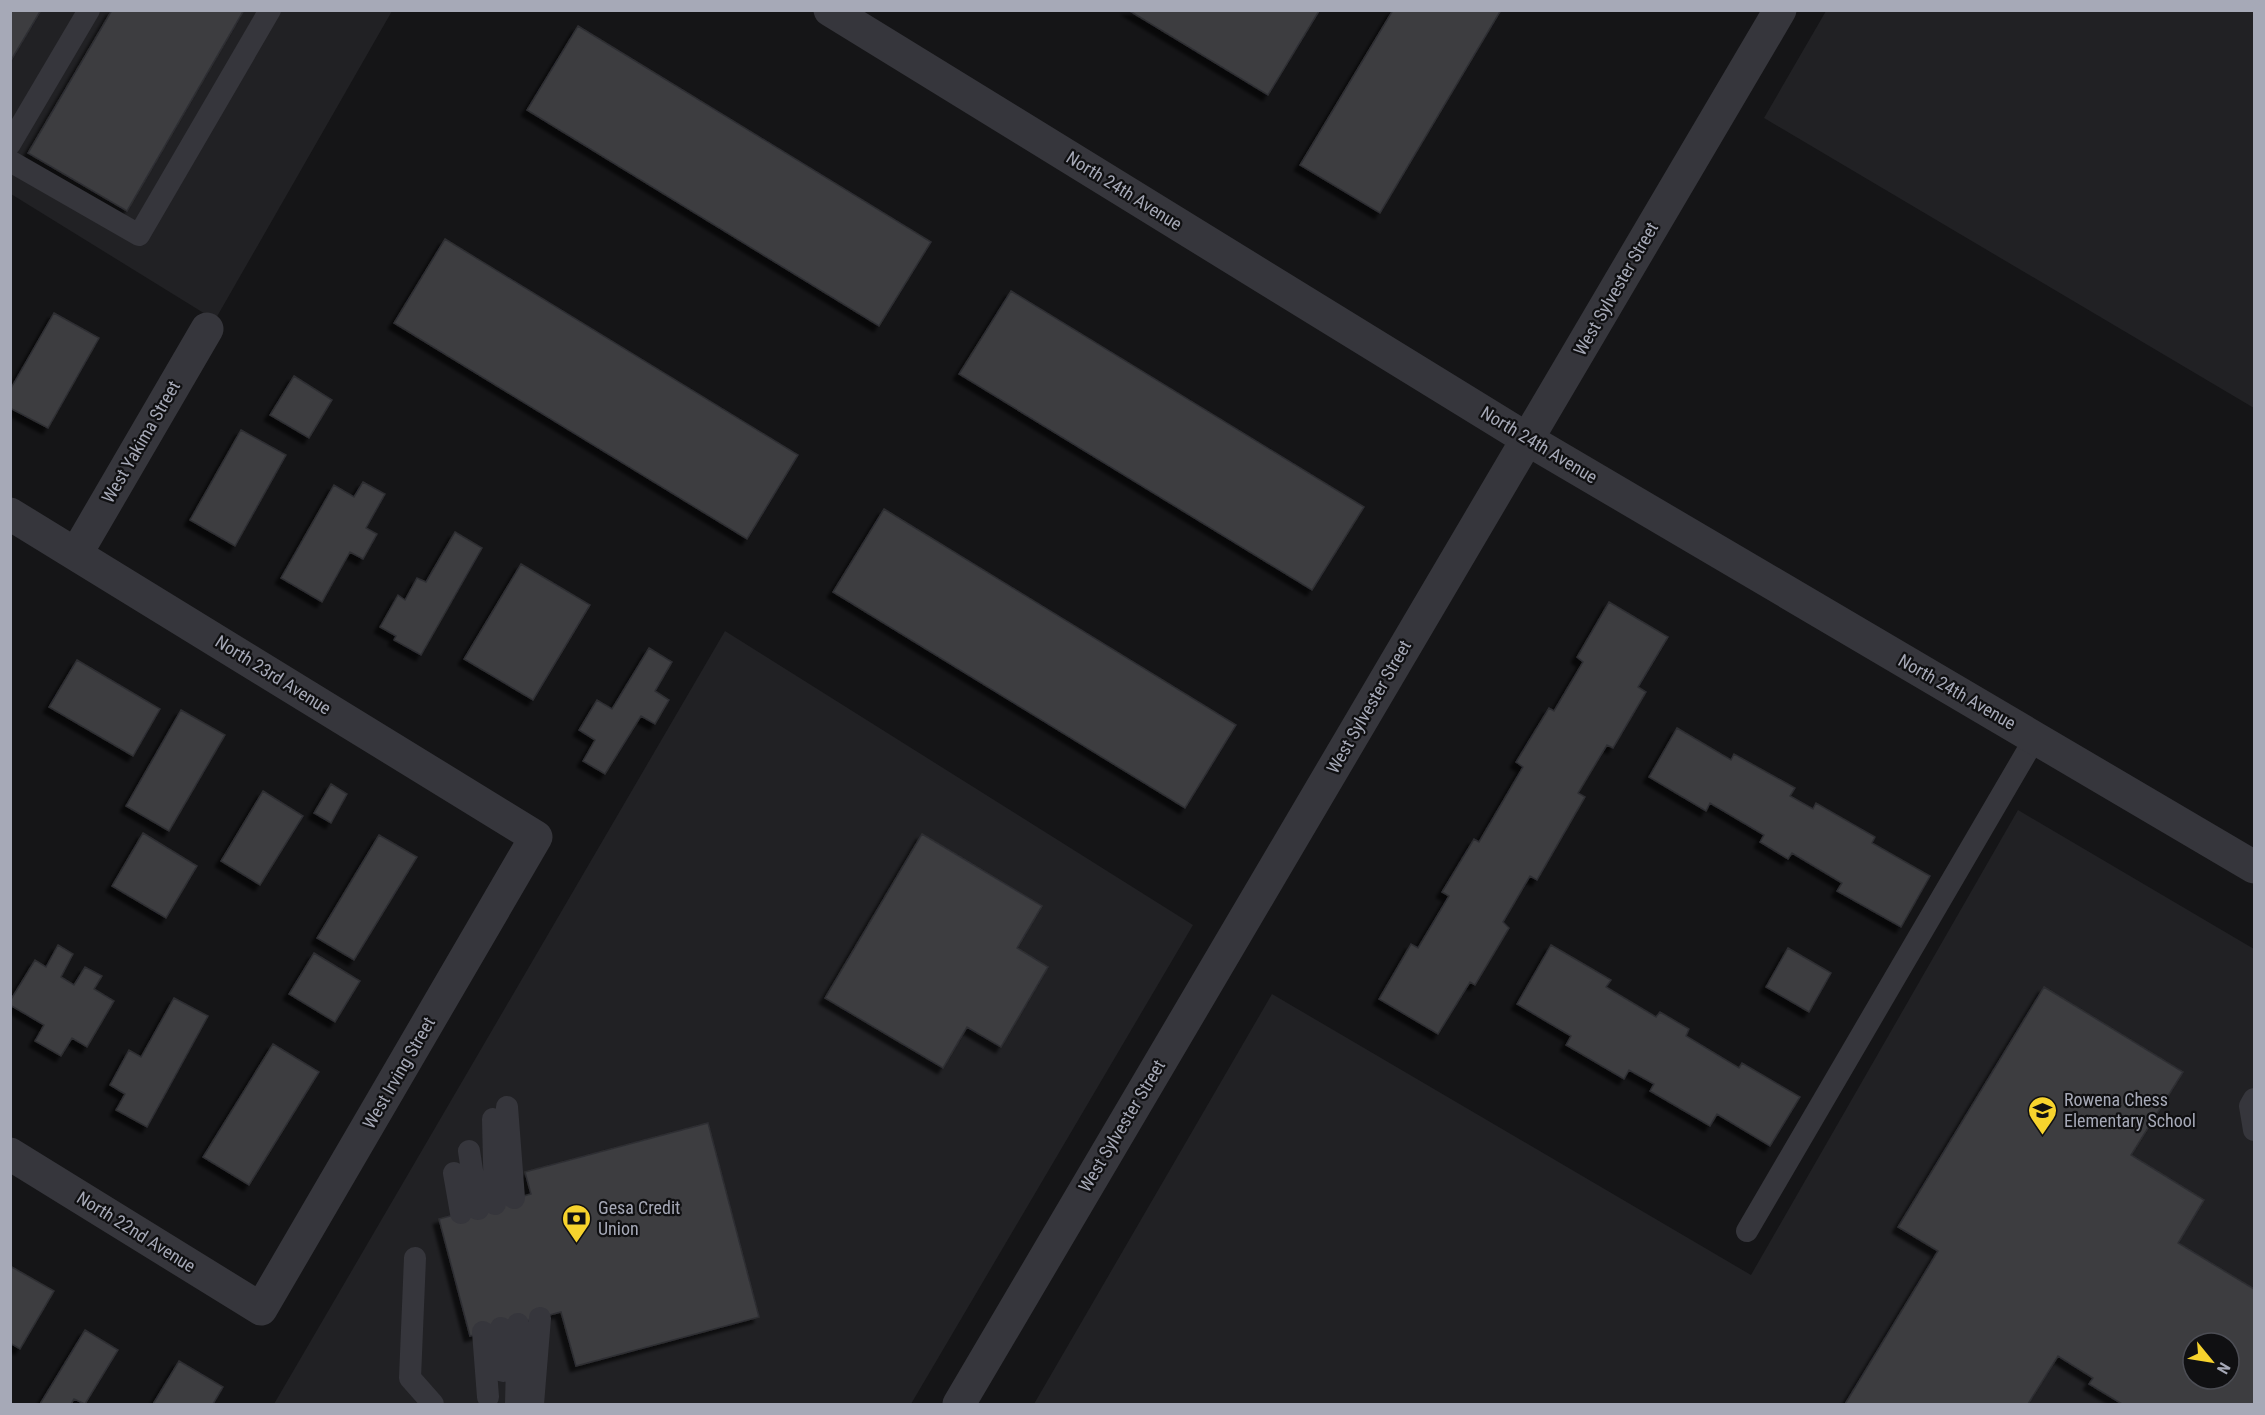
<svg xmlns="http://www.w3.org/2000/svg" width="2265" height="1415" font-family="'Roboto Condensed',sans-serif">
	<defs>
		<filter id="shadow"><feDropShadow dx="-5.5" dy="5.5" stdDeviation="1.5" flood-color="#0009"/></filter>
	</defs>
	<rect width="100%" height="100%" fill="#151517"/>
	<path fill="#212124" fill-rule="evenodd" d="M10,11H392L215,320L11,194Z
		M1826,11H2254V408L1764,118Z
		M725,631L1193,925L911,1404H274Z
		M2018,810L2254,949V1404H1034L1272,994L1751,1275ZM2193,1343H2229V1379H2193Z"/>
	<path fill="#3c3d41" stroke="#2f2f33" stroke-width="1.5" fill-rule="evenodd" filter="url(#shadow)" d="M10,10H41L10,62Z
		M112,10H244L127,211L28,153Z
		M1128,10H1318L1319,11L1268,95Z
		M1393,10H1501L1380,213L1300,165Z
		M578,26L931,242L879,326L527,110Z
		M445,239L798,455L747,539L394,323Z
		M1011,291L1364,507L1312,590L959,374Z
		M54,313L99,338L48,428L10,408V390Z
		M294,376L332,400L309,438L270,415Z
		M241,430L286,455L235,546L190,520Z
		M363,482L385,494L366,528L377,534L363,559L350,552L322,602L281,578L334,485L354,497Z
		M884,509L1236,725L1185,808L833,592Z
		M455,532L482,548L421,655L394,640L396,636L380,627L398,595L405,600L417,578L426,582Z
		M521,564L590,605L533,700L464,659Z
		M1609,602L1668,637L1638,687L1646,692L1613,748L1607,745L1578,793L1585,797L1537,880L1530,876L1503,922L1509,928L1475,985L1470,982L1438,1034L1379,999L1411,944L1418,948L1449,896L1442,892L1474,839L1479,842L1523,767L1516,762L1549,708L1554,711L1583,662L1577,657Z
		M649,648L672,662L655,691L669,700L655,724L641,716L605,774L583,761L595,740L579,730L597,700L612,709Z
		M77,660L160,709L133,756L49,707Z
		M181,710L225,735L169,831L126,806Z
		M1677,728L1731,760L1734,754L1795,788L1790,796L1813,809L1816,803L1875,837L1872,843L1930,876L1901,927L1837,891L1842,883L1792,853L1788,859L1760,842L1764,835L1710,803L1706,811L1649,777Z
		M331,784L347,794L331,823L314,813Z
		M263,791L303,816L260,885L221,861Z
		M143,833L197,866L166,918L112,886Z
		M922,834L1042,906L1017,948L1048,967L1001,1047L967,1027L943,1068L825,998Z
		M379,835L417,857L354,960L317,938Z
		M58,945L73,954L61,977L74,985L85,967L102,976L94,989L114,1001L87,1047L72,1038L61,1056L35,1041L44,1025L10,1005V1001L35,960L46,967Z
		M1551,945L1611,980L1606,987L1656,1017L1660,1012L1689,1029L1686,1036L1739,1068L1742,1063L1800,1097L1770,1146L1717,1114L1710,1126L1650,1091L1654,1084L1629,1070L1624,1079L1566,1045L1571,1036L1517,1004Z
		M1788,948L1831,973L1809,1012L1766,987Z
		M314,953L360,981L335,1022L289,994Z
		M2044,987L2183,1072L2131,1155L2204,1200L2178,1243L2254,1289V1404H2122L2089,1384L2093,1378L2058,1356L2028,1404H1845L1938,1251L1898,1227ZM2193,1343H2229V1379H2193Z
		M174,998L208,1016L147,1127L116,1110L125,1094L110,1085L129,1050L141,1057Z
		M273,1044L319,1072L249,1185L203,1157Z
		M708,1123L759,1317L576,1366L561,1312L470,1336L439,1219L531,1194L525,1172Z
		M10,1266L54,1291L20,1349L10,1343Z
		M85,1330L118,1350L85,1404L74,1399L71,1404H40Z
		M179,1361L223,1387L213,1404H153Z"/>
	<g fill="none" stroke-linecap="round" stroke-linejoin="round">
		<path stroke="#36363c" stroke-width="22" d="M10,144L89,10
			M10,161L139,235L270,10
			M2254,1099L2250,1106L2254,1130
			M507,1107L514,1198
			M493,1119L495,1204
			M469,1151L478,1209
			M454,1173L461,1213
			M1747,1231L2035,738
			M415,1258L410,1378L433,1404
			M501,1328L503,1371
			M483,1332L488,1397
			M516,1404L518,1324
			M533,1404L540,1318"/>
		<path stroke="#36363c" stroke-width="33" d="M830,10L1527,439L2254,867
			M10,514L536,837L261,1309L10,1154
			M76,554L207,329"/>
		<path stroke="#36363c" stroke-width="33" d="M959,1404L1780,10"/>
	</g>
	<defs>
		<symbol id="school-pin" viewBox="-11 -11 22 30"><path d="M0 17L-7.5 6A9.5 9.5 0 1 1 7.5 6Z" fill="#f7d32d" stroke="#101012"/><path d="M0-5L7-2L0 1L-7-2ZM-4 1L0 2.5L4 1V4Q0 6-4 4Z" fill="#111"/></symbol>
		<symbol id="bank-pin" viewBox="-11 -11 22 30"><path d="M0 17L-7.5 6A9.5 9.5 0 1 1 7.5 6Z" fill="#f7d32d" stroke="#101012"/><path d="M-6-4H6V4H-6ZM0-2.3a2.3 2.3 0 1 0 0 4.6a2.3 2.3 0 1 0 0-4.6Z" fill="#111"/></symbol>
	</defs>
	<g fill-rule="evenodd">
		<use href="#school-pin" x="2026" y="1094" width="33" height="45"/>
		<use href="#bank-pin" x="560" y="1202" width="33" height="45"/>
	</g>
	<g text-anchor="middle" stroke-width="4.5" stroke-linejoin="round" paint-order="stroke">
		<g font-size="18" fill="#a6a9b7" stroke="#101012">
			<text transform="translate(1124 191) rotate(32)" y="6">North 24th Avenue</text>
			<text transform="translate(1616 289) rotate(-60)" y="6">West Sylvester Street</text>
			<text transform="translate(141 442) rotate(-60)" y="6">West Yakima Street</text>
			<text transform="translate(1539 445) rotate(31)" y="6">North 24th Avenue</text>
			<text transform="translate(273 675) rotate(32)" y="6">North 23rd Avenue</text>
			<text transform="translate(1957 692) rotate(30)" y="6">North 24th Avenue</text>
			<text transform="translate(1369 707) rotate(-60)" y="6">West Sylvester Street</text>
			<text transform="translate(399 1073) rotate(-60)" y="6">West Irving Street</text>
			<text transform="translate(1122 1126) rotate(-59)" y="6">West Sylvester Street</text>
			<text transform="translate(136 1232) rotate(32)" y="6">North 22nd Avenue</text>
		</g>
		<g font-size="18" fill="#a6a9b7" stroke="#101012" text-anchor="start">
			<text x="2064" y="1106">Rowena Chess<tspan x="2064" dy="21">Elementary School</tspan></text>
			<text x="598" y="1214">Gesa Credit<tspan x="598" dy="21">Union</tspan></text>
		</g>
	</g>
	<rect width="2265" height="1415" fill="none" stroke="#a6a9b7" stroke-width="24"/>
	<g transform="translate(2211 1361) rotate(120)"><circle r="28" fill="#101012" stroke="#4c4d54" stroke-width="1.5"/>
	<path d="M0-4.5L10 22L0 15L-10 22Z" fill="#f7d32d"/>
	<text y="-9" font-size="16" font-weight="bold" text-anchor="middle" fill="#a6a9b7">N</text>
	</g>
</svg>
